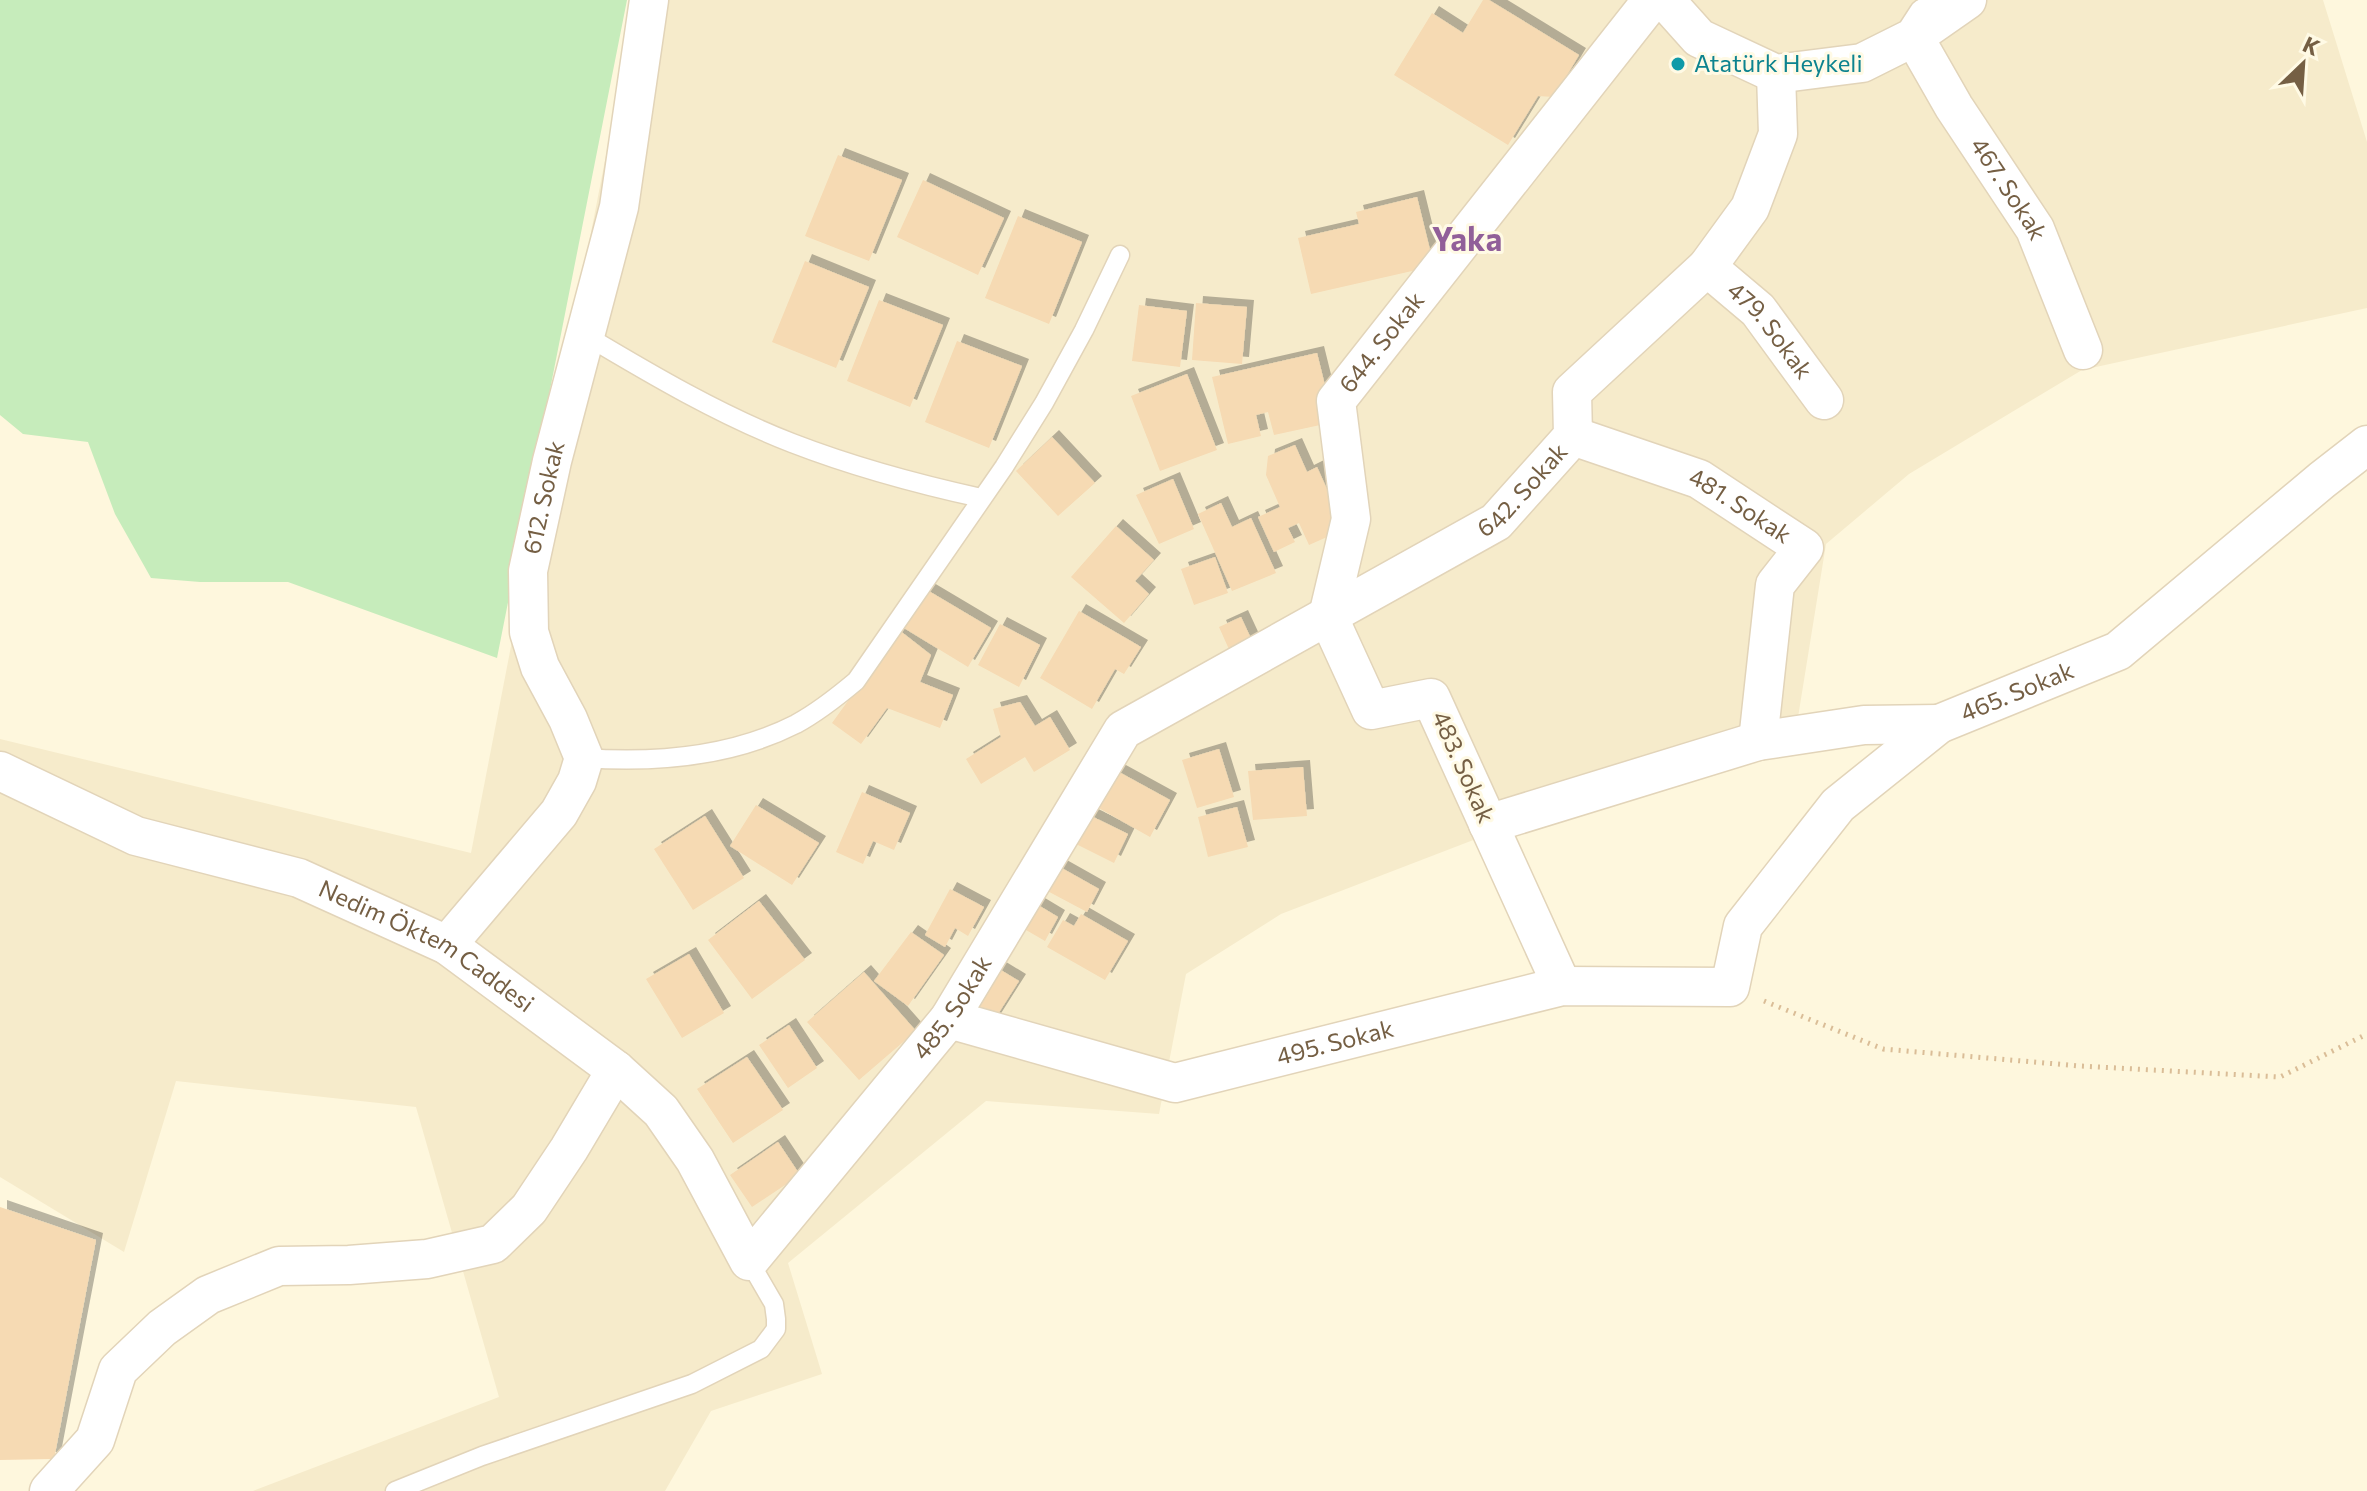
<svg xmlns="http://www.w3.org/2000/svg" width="2367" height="1491" font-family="Commissioner,sans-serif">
	<defs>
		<filter id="shadow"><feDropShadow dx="7" dy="-7" stdDeviation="0" flood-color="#0004"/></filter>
	</defs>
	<rect width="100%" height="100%" fill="#fef7dd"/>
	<path fill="#f6ebcb" d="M636,0H2323L2367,142V308L2082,370L1909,474L1826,544L1794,742L1541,814L1281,914L1186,974L1159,1114L986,1101L788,1263L822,1374L711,1411L665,1491H253L499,1397L416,1107L176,1081L124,1252L0,1177V739L471,853Z"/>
	<path fill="#c6ecbb" d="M0,0H627L497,658L288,582H200L151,578L115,514L88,442L23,434L0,415Z"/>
	<path fill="#f6dab3" filter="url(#shadow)" d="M1483,0H1489L1579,55L1554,97L1538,96L1508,145L1394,75L1432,13L1463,33Z
		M838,155L902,180L869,261L805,236Z
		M923,180L1004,218L978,275L897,237Z
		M1417,197L1434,266L1311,294L1298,238L1359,224L1356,212Z
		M1018,216L1082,242L1049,324L985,298Z
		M805,261L869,287L836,368L772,342Z
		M879,300L943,325L910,407L847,381Z
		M1196,303L1247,307L1242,364L1192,360Z
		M1139,305L1187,311L1180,367L1132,361Z
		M957,341L1022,366L989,448L925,422Z
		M1317,353L1334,422L1274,435L1268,412L1256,415L1261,436L1228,444L1212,377Z
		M1187,374L1217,450L1160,471L1131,396Z
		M1052,437L1095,483L1058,516L1016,471Z
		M1295,445L1307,472L1317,467L1345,529L1309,545L1299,523L1288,528L1295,542L1274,552L1258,517L1280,507L1266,475L1268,456Z
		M1173,479L1194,529L1159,544L1136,495Z
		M1221,503L1232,527L1251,518L1276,573L1232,591L1198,514Z
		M1116,526L1154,560L1135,581L1149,594L1124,623L1071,577Z
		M1215,557L1228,593L1194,605L1181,569Z
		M927,590L991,628L968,667L904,628Z
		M1079,611L1141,647L1124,674L1115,669L1092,709L1040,678Z
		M1241,617L1254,645L1232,656L1219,627Z
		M1000,624L1040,645L1019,687L978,665Z
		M899,630L931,655L920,682L953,695L940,728L887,708L861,744L832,723Z
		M1020,702L1035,726L1050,717L1070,750L1034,772L1025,757L981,784L966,759L1001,737L993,709Z
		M1219,749L1234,797L1197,808L1182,760Z
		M1108,766L1170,800L1150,837L1088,802Z
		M1303,767L1307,816L1253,820L1248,771Z
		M862,792L910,813L894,850L873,841L863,864L836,852Z
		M756,805L819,843L792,885L730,846Z
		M1237,807L1248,847L1208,857L1198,817Z
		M1079,810L1128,834L1114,863L1066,839Z
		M705,816L744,878L693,910L654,849Z
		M1051,862L1099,889L1087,912L1038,886Z
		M950,889L984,907L968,936L955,928L945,947L925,935Z
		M1028,899L1058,917L1045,941L1014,923Z
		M759,901L805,960L752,999L708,940Z
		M1081,914L1128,941L1105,980L1047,947L1063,920L1074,926Z
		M911,932L944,955L908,1006L874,981Z
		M689,954L724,1013L682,1038L646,979Z
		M991,964L1019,981L991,1025L964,1009Z
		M864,972L916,1031L859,1080L807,1022Z
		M789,1025L817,1068L788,1088L759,1045Z
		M747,1057L783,1110L733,1143L697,1089Z
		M778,1142L800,1175L752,1207L730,1175Z
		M0,1207L96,1240L54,1459L0,1460Z"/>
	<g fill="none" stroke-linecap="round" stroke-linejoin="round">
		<defs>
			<path id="service" d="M585,335C652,375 720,415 792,443C854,467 917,484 981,498
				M584,758C655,763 731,757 796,724C818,712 837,697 856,681L1004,467L1044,403L1084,330L1120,255
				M395,1491L482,1456L692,1384L761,1349L776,1329V1319L774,1304L749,1261"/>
			<g id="minor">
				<path d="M1665,0L1699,38L1776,74L1862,63L1914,37L1927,17"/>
				<path id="s1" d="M1967,0L1914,37L1954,107L2035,229L2083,350"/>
				<path id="s2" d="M1707,267L1758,310L1824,400"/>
				<path id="s3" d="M1573,436L1699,479L1804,548L1775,585L1758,741"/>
				<path id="s4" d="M0,771L136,836L299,878L447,945L616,1070L661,1111L695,1160L749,1261L949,1019L1123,730L1496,522L1573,436L1572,392L1707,267L1750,208L1778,134L1776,74"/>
				<path d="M1488,824L1758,741L1864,725L1939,724"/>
				<path id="s5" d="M447,945L559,813L577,781L584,758L568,719L540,667L529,632L528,571L552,461L619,207L649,0"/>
				<path id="s6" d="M1562,986L1431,698L1371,710L1328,616L1351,519L1336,401L1652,0"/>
				<path id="s7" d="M949,1019L1175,1083L1562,986L1730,987L1743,926L1838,805L1939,724L2118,651L2322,480L2367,445"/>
				<path d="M49,1491L95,1440L118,1370L162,1328L208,1295L279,1266L349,1265L427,1259L493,1244L529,1209L569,1149L616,1070"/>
			</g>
		</defs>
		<use href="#service" stroke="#e2d4b9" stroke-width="21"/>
		<use href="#minor" stroke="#e2d4b9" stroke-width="41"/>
		<path stroke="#dabd97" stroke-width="5" stroke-dasharray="2 6" stroke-linecap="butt" d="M1764,1001L1883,1049L2080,1066L2280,1077L2367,1034"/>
		<use href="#service" stroke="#fff" stroke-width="18"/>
		<use href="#minor" stroke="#fff" stroke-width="38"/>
	</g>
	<circle fill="#0f9aa8" stroke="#fffae5" stroke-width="3" cx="1678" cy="64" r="8"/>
	<g text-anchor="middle" stroke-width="6" stroke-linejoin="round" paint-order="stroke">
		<g font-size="24" fill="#0d838f" stroke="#fffae5" text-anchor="start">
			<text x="1694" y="72">Atatürk Heykeli</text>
		</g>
		<g font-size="24" fill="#755f44" stroke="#fffae5">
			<text dy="8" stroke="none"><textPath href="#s1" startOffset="244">467. Sokak</textPath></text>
			<text dy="8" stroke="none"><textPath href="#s2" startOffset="90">479. Sokak</textPath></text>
			<text dy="8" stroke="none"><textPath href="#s6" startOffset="774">644. Sokak</textPath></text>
			<text dy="8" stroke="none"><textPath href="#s4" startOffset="2046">642. Sokak</textPath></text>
			<text dy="8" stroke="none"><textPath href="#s5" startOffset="508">612. Sokak</textPath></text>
			<text dy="8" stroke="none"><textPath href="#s3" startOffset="182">481. Sokak</textPath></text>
			<text dy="8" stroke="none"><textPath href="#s7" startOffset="1232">465. Sokak</textPath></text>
			<text transform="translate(1463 767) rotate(66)" y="8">483. Sokak</text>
			<text dy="8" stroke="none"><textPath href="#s4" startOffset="464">Nedim Öktem Caddesi</textPath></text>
			<text dy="8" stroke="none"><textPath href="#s4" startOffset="1252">485. Sokak</textPath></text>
			<text dy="8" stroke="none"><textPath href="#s7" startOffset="400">495. Sokak</textPath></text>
		</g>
		<g font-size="32" font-weight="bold" fill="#915f99" stroke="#fffae5">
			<text x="1467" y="251">Yaka</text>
		</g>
	</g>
	<g transform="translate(2303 64) rotate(25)" stroke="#fffae5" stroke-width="6" paint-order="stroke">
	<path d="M0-6L14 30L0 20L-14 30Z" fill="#755f44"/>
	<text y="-12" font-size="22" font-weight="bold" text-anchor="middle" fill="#755f44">K</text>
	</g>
</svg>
